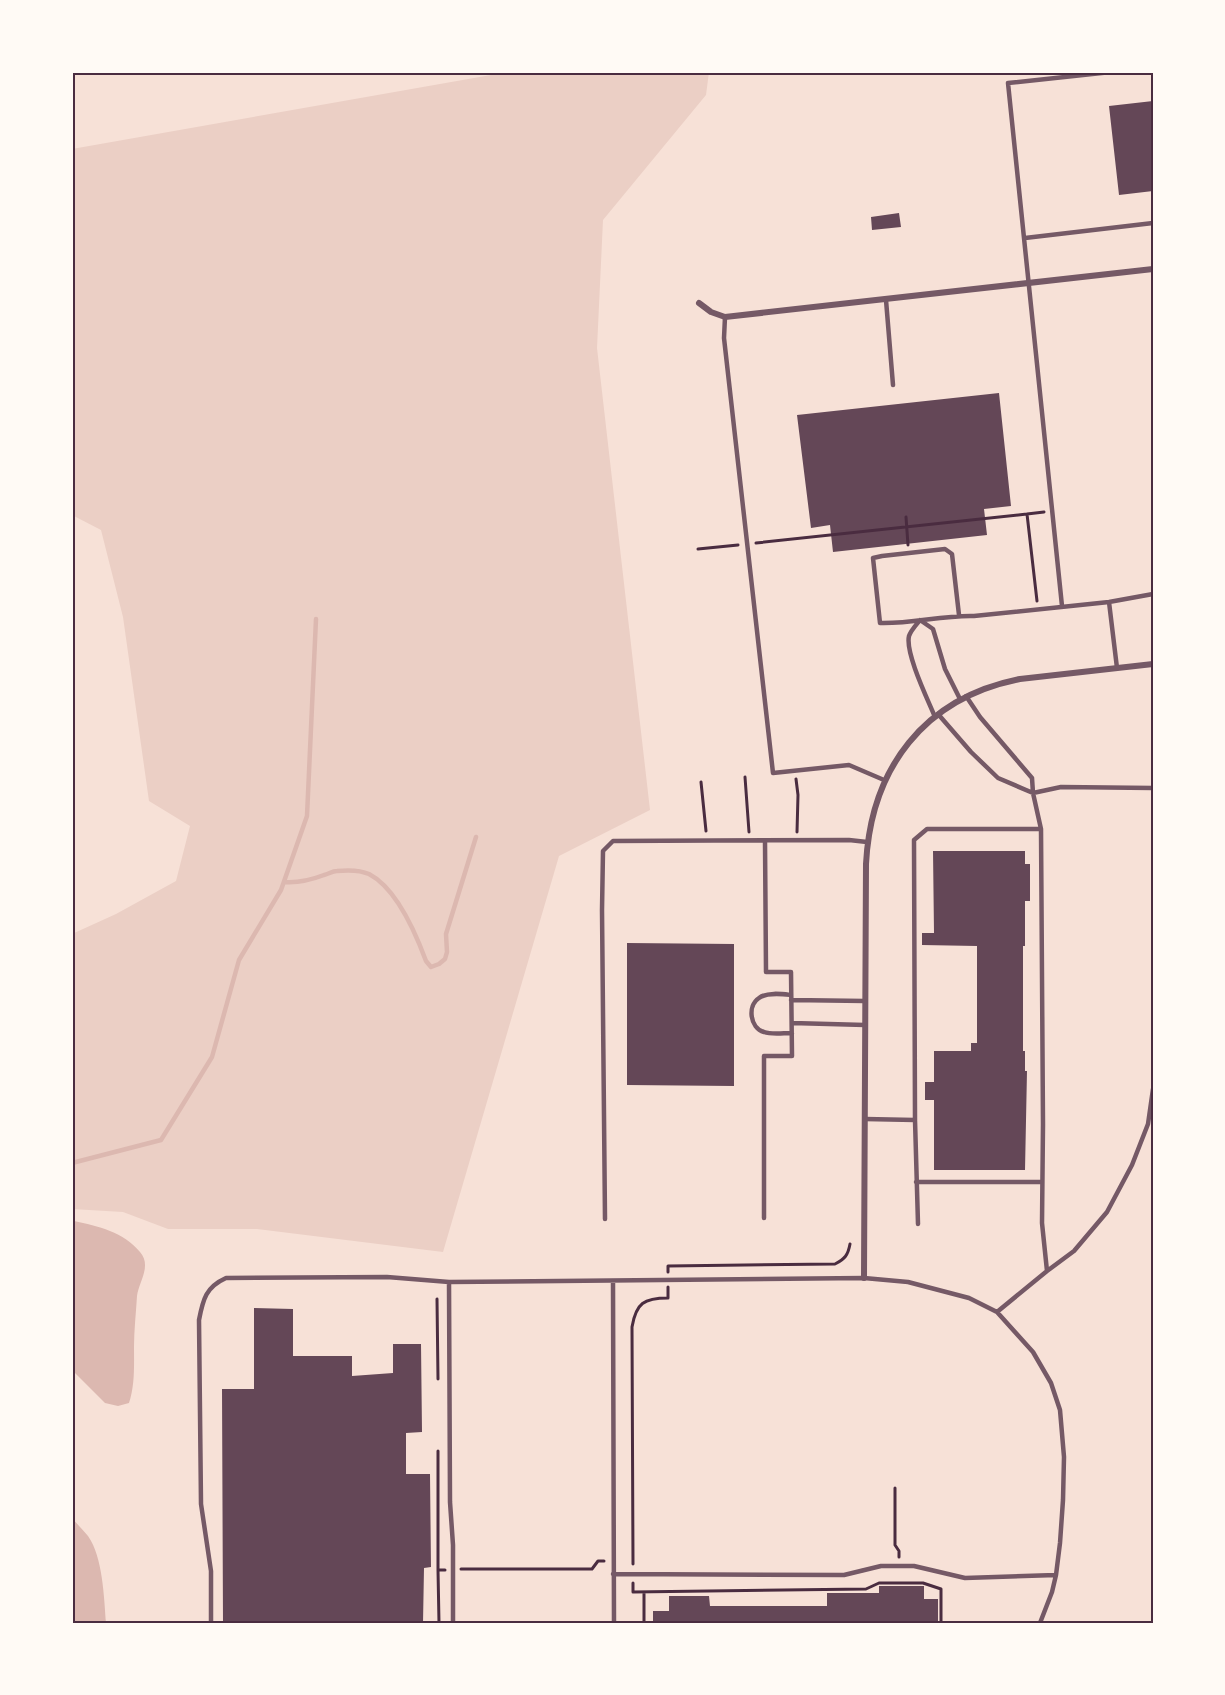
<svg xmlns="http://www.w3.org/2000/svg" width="1225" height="1695" font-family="'PT Sans',sans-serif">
	<rect width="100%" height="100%" fill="#f7e1d7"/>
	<path fill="#ebcfc5" d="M508,72H709L706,95L603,220L597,348L650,810L559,856L443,1252L257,1229H168L123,1212L72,1209V934L116,914L176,881L190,826L149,801L123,617L101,530L72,515V149Z"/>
	<path fill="#dcb8b0" d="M74,1221C98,1226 124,1232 140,1252C152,1266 139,1281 137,1296C136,1313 134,1330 134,1347C134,1366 135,1385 129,1403L118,1406L105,1403L72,1370V1222Z
		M72,1518C77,1524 83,1530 88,1536C103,1557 104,1598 106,1623H72Z"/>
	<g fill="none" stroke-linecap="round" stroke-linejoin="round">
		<path stroke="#dcb8b0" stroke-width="4.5" d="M284,882C297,883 311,880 324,875C329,874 332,871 337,871C347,870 360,870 369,874C396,888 416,934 426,961L431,967L439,964L445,959L447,952L446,934L476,837
			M72,1163L161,1140L212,1057L239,960L281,890L307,816L316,619"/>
	</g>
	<path fill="#644757" d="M1153,101V191L1119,195L1109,106Z
		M899,213L901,227L872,230L871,217Z
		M999,393L1011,506L984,509L987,535L833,552L830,525L811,528L797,415Z
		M933,851H1025V864H1030V901H1025V946H1023V1051H1025V1071H1027L1025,1170H934V1100H925V1082H934V1051H971V1043H977V946L922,945V933H934Z
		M627,943L734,944V1086L627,1085Z
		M254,1308L293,1309V1356H352V1376L393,1373V1344H421L422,1432L406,1433V1474H430L431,1567L424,1568L423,1623H223L222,1389H254Z
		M879,1586H924V1599H938V1623H653V1611H669V1596H709L710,1606H827V1593H879Z"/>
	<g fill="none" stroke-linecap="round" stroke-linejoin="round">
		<path stroke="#4a2c40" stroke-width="3" d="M906,517L908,545
			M756,543L1027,514
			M698,549L738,545
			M1037,601L1027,514L1044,512
			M745,777L749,832
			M796,779L798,795L797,832
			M701,782L706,831
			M668,1272V1266L835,1264C845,1259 848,1255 850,1244
			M437,1299L438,1379
			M438,1451V1570H445
			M895,1488V1545L899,1551V1557
			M633,1564L632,1327C636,1303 644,1298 668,1298V1287
			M461,1569H592L598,1561H604
			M438,1570L439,1623
			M633,1583V1592L866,1589L879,1583H923L941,1589V1623
			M644,1623V1592"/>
		<path stroke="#755966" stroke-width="4.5" d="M1025,238L1153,223
			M886,300L893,385
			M725,317L724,338L773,773L849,765L884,780
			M1109,602L1117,668
			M1062,606L1008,83L1111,72
			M959,615L952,554L945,549L882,556L873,558L880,623C912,624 942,615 974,616L1109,602L1153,594
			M938,714L971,752L998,778L1033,793L1032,778L980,717L966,696
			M935,717C928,700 905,653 909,636C911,630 917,624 920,620L933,629L945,669L960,699
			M791,995C782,994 767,992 759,998C747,1006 750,1028 764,1032C772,1035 783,1033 792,1033
			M791,1000L865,1001
			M792,1023L865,1025
			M865,1119L915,1120L918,1224
			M915,1120L914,840L927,829H1041
			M916,1182H1042
			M764,1218V1056H792L791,972H766L765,842
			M605,1219L602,910L603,851L613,841L849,840L867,842
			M1047,1271L1074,1251L1107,1212L1132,1165L1148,1124L1153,1089
			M613,1281L614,1623
			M997,1312L1047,1271L1042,1223L1043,1124L1041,829L1033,793L1061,787L1153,788
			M211,1623V1571L201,1504L199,1320C203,1299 206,1287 226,1278L387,1277L449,1282
			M453,1623V1545L450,1502L449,1282L864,1278L908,1282L969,1298L997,1312L1033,1352L1051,1383L1060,1410L1064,1457L1063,1500L1060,1543L1056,1575L965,1578L914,1566H881L844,1575L613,1574
			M1040,1623L1052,1592L1056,1575"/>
		<path stroke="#755966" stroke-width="6" d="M699,303L711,312L725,317L1153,269
			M864,1278L866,864C871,768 924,698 1020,679L1153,664"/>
	</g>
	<rect width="1225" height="1695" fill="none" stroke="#fffaf5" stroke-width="147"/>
	<rect x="74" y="74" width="1078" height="1548" fill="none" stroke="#4a2c40" stroke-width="2"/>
</svg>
